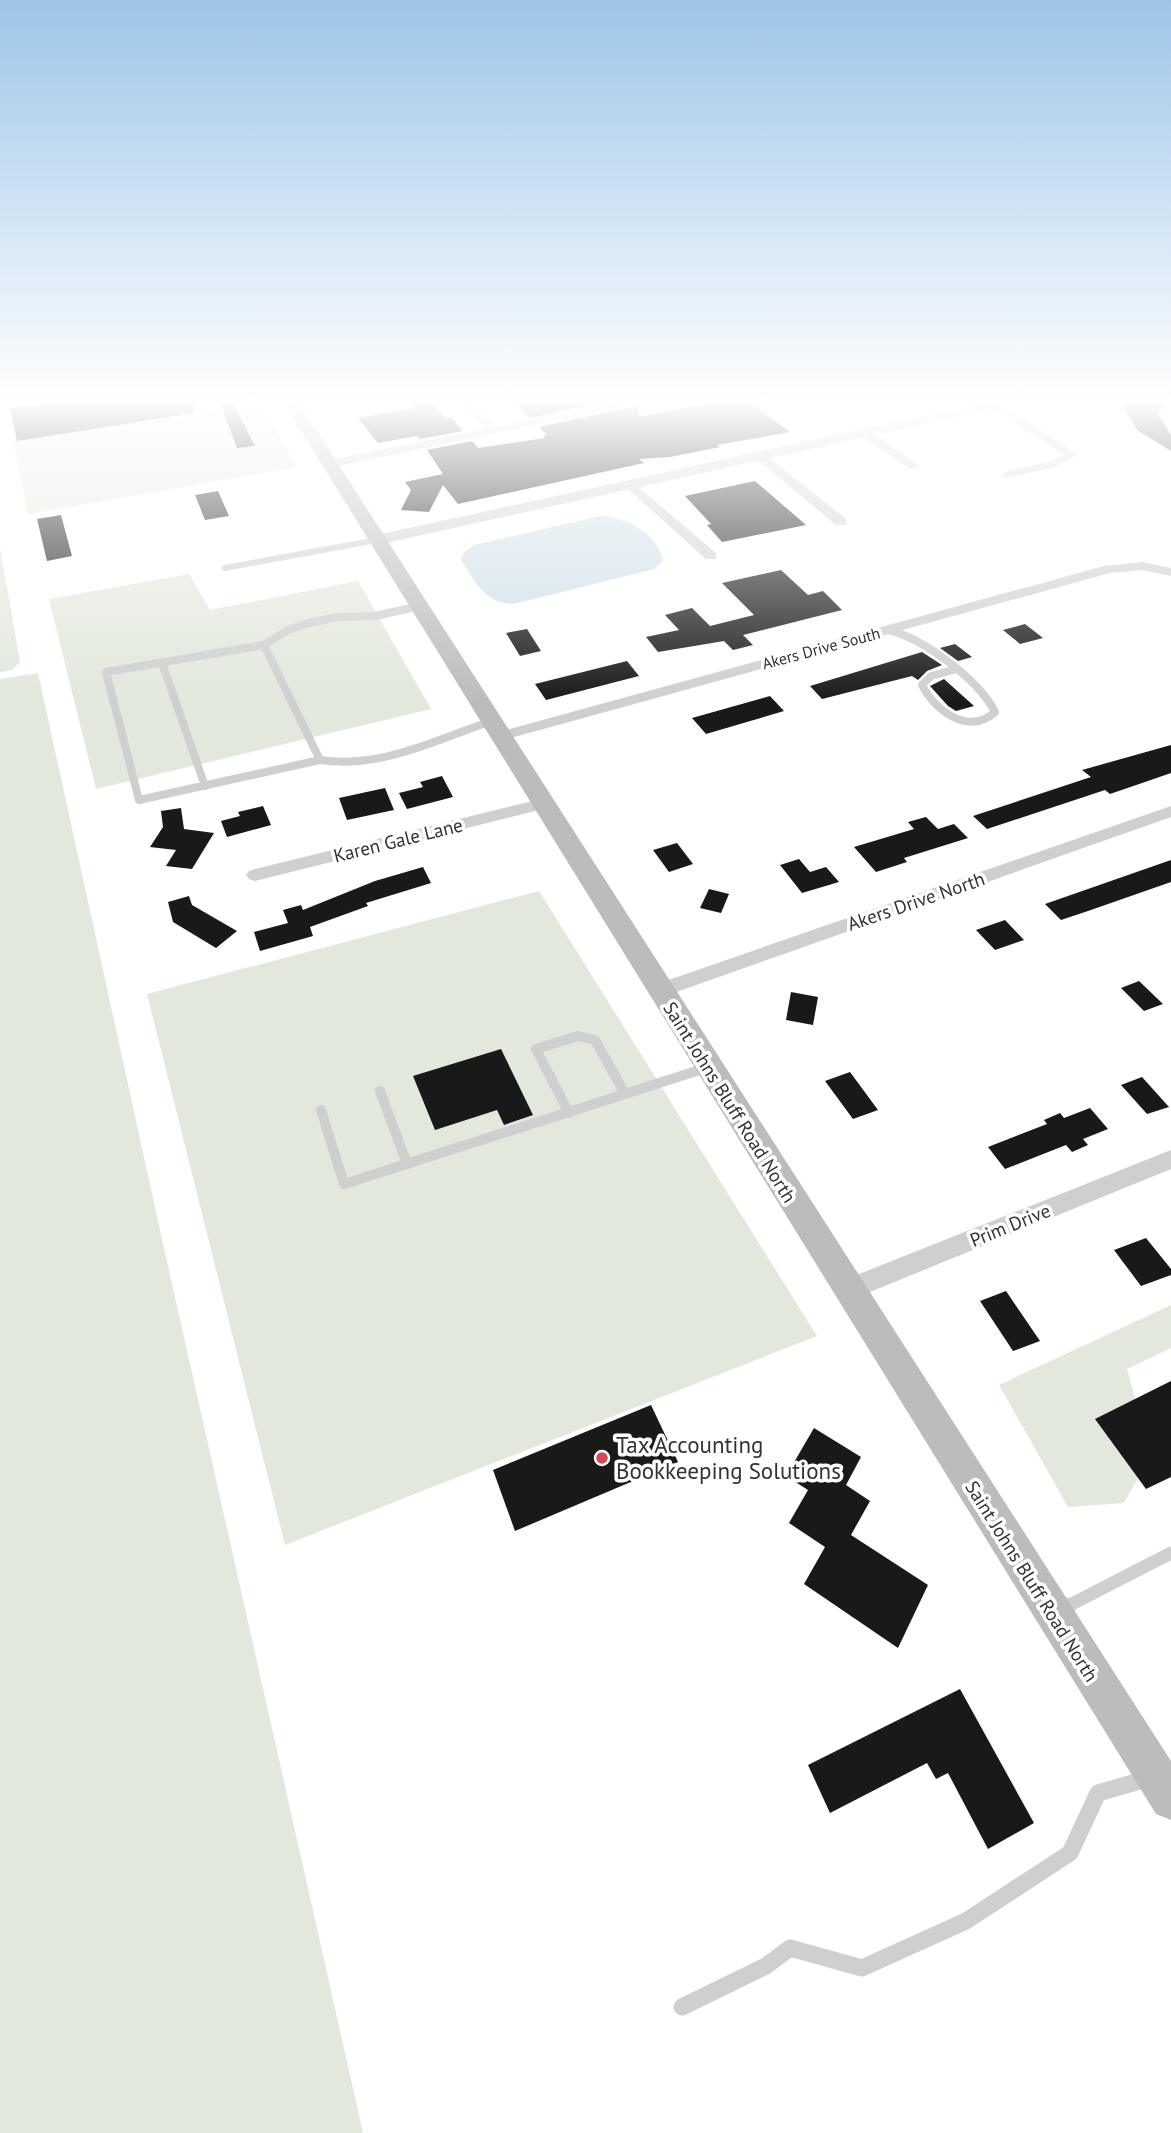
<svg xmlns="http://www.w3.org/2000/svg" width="1171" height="2133" font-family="'PT Sans',sans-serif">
	<rect width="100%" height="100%" fill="#fff"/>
	<path fill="#e2e8dc" d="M261,404L296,467L28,514L13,442Z
		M0,547L20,662L12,670L0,672Z
		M189,574L210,610L358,581L431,709L96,789L49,599Z
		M38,673L161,1235L363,2133H0V679Z
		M539,891L817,1336L285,1545L147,994Z
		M1171,1305V1348L1127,1369L1151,1455L1124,1503L1068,1507L999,1385Z"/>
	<path fill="#cddee8" d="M600,516C626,517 658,533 663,561L654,569L513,604C483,602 477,583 461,560L464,552L474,545Z"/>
	<path fill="#191919" d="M42,403H194L195,413L17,441L10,408Z
		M220,403H233L255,446L237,448Z
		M411,403H432L446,418L451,417L463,431L420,439L417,436L378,443L358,418L415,408Z
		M516,403H601L530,418Z
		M710,403H751L790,432L717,445L720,447L670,457L639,459L644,463L458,504L443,485L429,512L401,510L411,490L405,482L443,474L427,450L472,441L478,448L545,438L543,436L547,435L539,427L638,406L639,417Z
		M1121,403H1165L1158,414L1171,435V451L1137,430Z
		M755,481L806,525L722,542L707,525L711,524L685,496Z
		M218,491L229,516L205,520L195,495Z
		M61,515L72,556L47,561L37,519Z
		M781,570L808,595L823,591L842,610L743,635L753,645L733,650L724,641L658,652L646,637L679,630L665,615L692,608L710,626L754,615L722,583Z
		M1025,624L1043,638L1020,644L1003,630Z
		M527,629L541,651L520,656L506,633Z
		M955,644L972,657L958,661L940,648Z
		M922,652L942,665L927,671L918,680L912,676L822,699L810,686Z
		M627,661L639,676L546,700L535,684Z
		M944,679L974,706L956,711L948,706L930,686Z
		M770,696L784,711L706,734L692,718Z
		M1171,745V773L1145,782L1110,794L1105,790L987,829L973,816L1091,777L1082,770Z
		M442,776L453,797L407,809L399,793L423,787L420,782Z
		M385,788L394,810L347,820L339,798Z
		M263,806L271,825L227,837L221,821L240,816L238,812Z
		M181,808L184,829L214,833L192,869L166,866L176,850L150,847L163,827L161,811Z
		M926,817L938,829L954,824L968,838L904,858L907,862L876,872L854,847L914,829L908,822Z
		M677,843L693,864L669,872L653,850Z
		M799,859L810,872L826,867L839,882L802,893L780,865Z
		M1171,860V882L1088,911L1061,920L1045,904Z
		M423,867L431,883L366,903L368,906L310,927L313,936L260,951L254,932L288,923L283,910L301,905L303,910L375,881Z
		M709,889L729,894L721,913L700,908Z
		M189,896L192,905L237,931L216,948L173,922L168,902Z
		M1005,920L1024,940L995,950L976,930Z
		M1139,981L1163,1004L1144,1011L1121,988Z
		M791,992L818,997L813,1025L786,1020Z
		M501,1049L533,1115L504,1125L497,1110L435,1130L413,1076Z
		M850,1072L878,1110L853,1119L825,1081Z
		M1142,1077L1169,1107L1147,1114L1121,1085Z
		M1090,1108L1108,1129L1083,1139L1088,1145L1072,1152L1066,1145L1005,1169L988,1147L1047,1124L1044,1120L1060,1113L1064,1118Z
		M1146,1238L1171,1269V1275L1141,1286L1114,1250Z
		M1006,1291L1040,1341L1013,1351L980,1301Z
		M1171,1381V1477L1146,1489L1095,1419Z
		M651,1405L678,1462L515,1531L493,1470Z
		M814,1428L861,1457L846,1485L870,1501L851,1535L928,1585L898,1648L804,1584L825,1547L789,1523L808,1490L786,1476Z
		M960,1689L1034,1823L988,1849L948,1773L936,1779L927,1763L830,1813L808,1765Z"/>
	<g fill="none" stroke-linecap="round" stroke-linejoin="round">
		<path stroke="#cfcfcf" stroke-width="6" d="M1006,475L1053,464L1072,454
			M225,568L377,540
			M413,608L420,606"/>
		<path stroke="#cfcfcf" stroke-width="8" d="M888,630C923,638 979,680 995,712C969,736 935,711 922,685L931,676L953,670
			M264,645L320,760C383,769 434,740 492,721
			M162,663L205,786
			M320,760L139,800L106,672L264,645L288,630L309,623L338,617L375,616L420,606"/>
		<path stroke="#cfcfcf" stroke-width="10" d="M380,1091L407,1164
			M321,1110L344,1184L709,1067
			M569,1113L536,1049L578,1036L595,1040L625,1094"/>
		<path stroke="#cfcfcf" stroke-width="13" d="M1064,1608L1171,1553"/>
		<path stroke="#cfcfcf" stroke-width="17" d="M1058,1611L1068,1606
			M682,2007L766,1966L790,1948L862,1968L966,1921L1070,1853L1098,1793L1150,1778"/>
		<path fill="#cfcfcf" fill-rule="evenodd" d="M463,403H475L496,427L615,403H639L329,468L323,464L329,460L485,429Z
			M990,403H999L1078,454L1068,457L990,407Z
			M864,430L868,431L920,466L910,469L860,435V431Z
			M761,452L846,519V525H836L757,459L755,456Z
			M631,481L716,553V559H706L627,488L625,485Z
			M1142,562L1171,568V576L1142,570L1110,573L507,739L501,741L493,736L495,733L1104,566Z
			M541,799L547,800L550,804L547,808L255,881L249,879L246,875L249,871L255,869Z
			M1171,806V817L668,995L661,997L654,995L651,990L654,985Z
			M1171,1150V1169L848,1301L839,1298L836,1290L839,1282Z"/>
		<path fill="#cfcfcf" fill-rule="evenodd" d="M982,403H1007L1001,407L377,545L369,540L377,535Z"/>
		<path fill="#bcbcbc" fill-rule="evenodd" d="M284,403H299L1171,1761V1820L1156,1814Z"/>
	</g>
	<linearGradient id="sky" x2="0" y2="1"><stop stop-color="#9dc5e8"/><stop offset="0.57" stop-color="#fff"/><stop offset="1" stop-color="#fff" stop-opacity="0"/></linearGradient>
	<rect width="1171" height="702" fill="url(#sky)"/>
	<circle fill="#d34955" stroke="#fff" stroke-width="2.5" cx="602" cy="1458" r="7"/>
	<g text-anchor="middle" stroke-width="7" stroke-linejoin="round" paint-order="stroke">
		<g font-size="16" fill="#323232" stroke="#fff">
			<text transform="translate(821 648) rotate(-15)" y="6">Akers Drive South</text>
		</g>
		<g font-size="19" fill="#323232" stroke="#fff">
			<text transform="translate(398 840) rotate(-14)" y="7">Karen Gale Lane</text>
			<text transform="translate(916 901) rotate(-19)" y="7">Akers Drive North</text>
			<text transform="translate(730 1102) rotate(58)" y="7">Saint Johns Bluff Road North</text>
			<text transform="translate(1010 1225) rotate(-22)" y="7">Prim Drive</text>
			<text transform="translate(1032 1581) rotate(58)" y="7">Saint Johns Bluff Road North</text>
		</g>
		<g font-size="23" fill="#323232" stroke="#fff" text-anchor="start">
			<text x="616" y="1453">Tax Accounting<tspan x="616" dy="26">Bookkeeping Solutions</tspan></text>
		</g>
	</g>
</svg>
